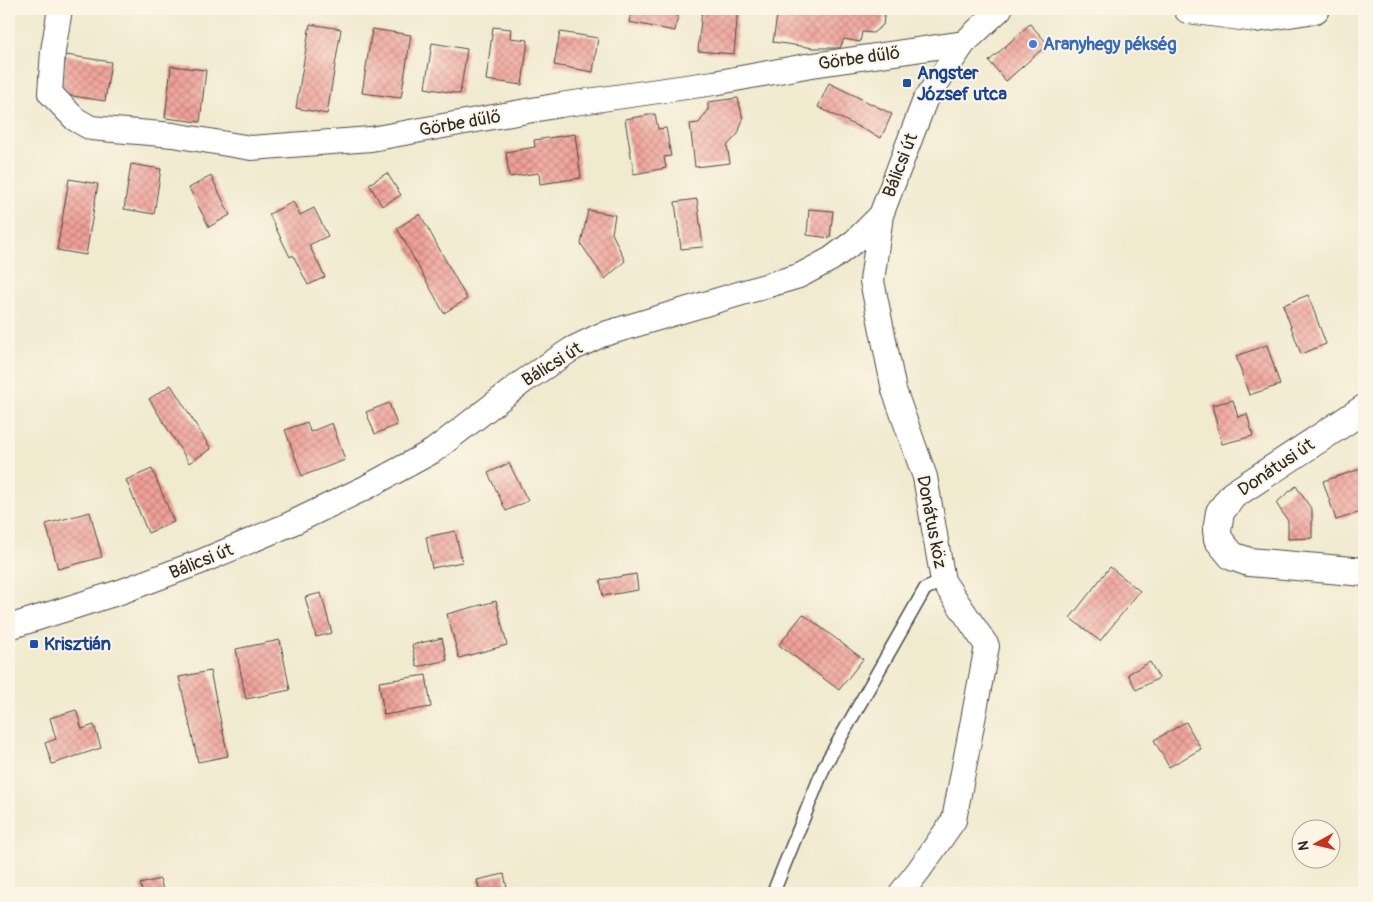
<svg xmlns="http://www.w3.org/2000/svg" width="1373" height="902" font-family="Pangolin,sans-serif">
	<defs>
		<pattern id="building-cross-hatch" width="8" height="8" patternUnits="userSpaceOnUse" patternTransform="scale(1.25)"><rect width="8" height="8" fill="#f0a199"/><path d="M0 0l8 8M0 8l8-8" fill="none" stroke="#c3837d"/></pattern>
	</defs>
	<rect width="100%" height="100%" fill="#fcf5e5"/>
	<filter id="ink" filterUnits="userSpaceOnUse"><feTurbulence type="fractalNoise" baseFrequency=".02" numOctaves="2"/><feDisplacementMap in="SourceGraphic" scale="10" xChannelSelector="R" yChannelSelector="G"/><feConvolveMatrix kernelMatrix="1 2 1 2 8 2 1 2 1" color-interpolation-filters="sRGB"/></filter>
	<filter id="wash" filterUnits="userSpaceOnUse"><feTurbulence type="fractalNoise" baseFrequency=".0096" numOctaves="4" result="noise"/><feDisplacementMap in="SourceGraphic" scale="20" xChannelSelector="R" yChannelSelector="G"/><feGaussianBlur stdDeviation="1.12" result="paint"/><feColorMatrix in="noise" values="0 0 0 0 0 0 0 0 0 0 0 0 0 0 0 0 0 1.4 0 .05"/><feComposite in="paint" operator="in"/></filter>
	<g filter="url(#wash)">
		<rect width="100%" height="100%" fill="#f0eacf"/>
		<g id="blocks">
			<path fill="url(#building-cross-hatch)" d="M632,9H679L675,31L629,22Z
				M702,9H738L734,54L698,51Z
				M778,9H885L883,25L873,33L862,32L860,42L844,39L840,48H814L773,42Z
				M310,24L341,29L327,114L296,108Z
				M1030,24L1048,44L1006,81L989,61Z
				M493,27L511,29L510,38L528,40L522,85L486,80Z
				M372,29L411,35L401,98L362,93Z
				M560,32L598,38L593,72L554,65Z
				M432,43L467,49L460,94L425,88Z
				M66,55L111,62L105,101L60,94Z
				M171,66L206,70L200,122L165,118Z
				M829,83L892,114L881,138L818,107Z
				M738,98L743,119L738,134L727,146L730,163L695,167L690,124L699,123L708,110V102Z
				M655,114L658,129L666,128L671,156L664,157L666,168L634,174L625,119Z
				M575,134L581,178L540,184L539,173L509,177L506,152L535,147L534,140Z
				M131,164L161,169L154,214L124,209Z
				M387,173L401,195L382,206L369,184Z
				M211,176L230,215L209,227L189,188Z
				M69,179L98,184L86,255L57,250Z
				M697,199L703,247L681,249L675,202Z
				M293,202L300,215L314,208L328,236L309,245L325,277L308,285L293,255L290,257L269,214Z
				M809,209L833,211L830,238L807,235Z
				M588,210L615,215L612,233L625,261L605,279L581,244Z
				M420,214L467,299L444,313L397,228Z
				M1308,295L1326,344L1301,354L1283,305Z
				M1267,345L1280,385L1249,395L1236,356Z
				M171,385L211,449L189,463L149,399Z
				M1233,400L1238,417L1247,414L1253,436L1222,444L1212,405Z
				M389,403L397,425L375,434L366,412Z
				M307,422L310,432L332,423L345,460L302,476L285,430Z
				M509,463L528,501L506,511L488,473Z
				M1364,468V511L1336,520L1323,481Z
				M152,469L174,522L148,533L126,480Z
				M1296,486L1312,510V538L1288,539V521L1276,503Z
				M90,512L102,557L58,569L46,524Z
				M455,531L462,562L432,568L426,537Z
				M1110,567L1140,591L1100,641L1070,618Z
				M636,574L638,590L603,596L600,580Z
				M321,593L332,633L316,637L305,597Z
				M496,601L507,645L459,658L447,614Z
				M803,614L863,659L839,690L779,645Z
				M442,638L447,660L417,667L412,645Z
				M280,640L290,690L246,699L236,649Z
				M1150,662L1159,678L1136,690L1128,674Z
				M210,671L228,756L198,762L179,677Z
				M426,675L431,707L384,715L379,682Z
				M76,710L82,729L94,725L101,748L52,764L45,743L56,739L50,718Z
				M1186,722L1201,749L1169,767L1154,740Z
				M504,874L508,893H480L477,880Z
				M160,879L164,893H143L140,884Z"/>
		</g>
	</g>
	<g filter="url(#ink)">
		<use href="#blocks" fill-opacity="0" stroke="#494844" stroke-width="1"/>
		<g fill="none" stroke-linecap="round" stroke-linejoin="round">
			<defs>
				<path id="service" d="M773,893L825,765L925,589L943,581"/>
				<path id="minor" d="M60,9L53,51L50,93L75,119L91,128L173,135L251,148L371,139L560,105L714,83L806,66L964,43
					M881,215L872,281L894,390L925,477L943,581L987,646L954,820L919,870L901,893
					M9,627L120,592L200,562L288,525L365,488L433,451L524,381L572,349L601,335L799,276L831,259L855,241L881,215L925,100L964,43L1000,9"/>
				<path id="tertiary" d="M1188,9L1256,18L1315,9
					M1364,409L1233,495L1220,512L1217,530L1218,539L1232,556L1249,562L1364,572"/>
			</defs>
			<use href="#service" stroke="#494844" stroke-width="15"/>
			<use href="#minor" stroke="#494844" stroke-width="26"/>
			<use href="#tertiary" stroke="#494844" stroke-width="30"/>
			<use href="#service" stroke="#fff" stroke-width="12"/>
			<use href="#minor" stroke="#fff" stroke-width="24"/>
			<use href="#tertiary" stroke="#fff" stroke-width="28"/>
		</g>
	</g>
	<circle fill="#3f7fe0" stroke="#fcf5e5" stroke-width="2" cx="1033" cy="44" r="5"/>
	<g fill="#1a4fb4" stroke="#fcf5e5" stroke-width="2">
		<rect x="902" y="78" width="10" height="10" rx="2.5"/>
		<rect x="29" y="639" width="10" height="10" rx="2.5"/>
	</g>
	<g text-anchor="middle" stroke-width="4" stroke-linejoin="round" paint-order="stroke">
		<g font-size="18" font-weight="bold" fill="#366cbe" stroke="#fcf5e5" text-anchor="start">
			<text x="1043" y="50">Aranyhegy pékség</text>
		</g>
		<g font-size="18" fill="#2b2b2b" stroke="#fcf5e5">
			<text transform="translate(859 58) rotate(-8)" y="6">Görbe dűlő</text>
			<text transform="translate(460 123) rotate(-10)" y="6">Görbe dűlő</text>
			<text transform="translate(900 165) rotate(-69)" y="6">Bálicsi út</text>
			<text transform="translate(552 364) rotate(-32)" y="6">Bálicsi út</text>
			<text transform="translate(1276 467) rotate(-34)" y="6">Donátusi út</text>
			<text transform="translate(932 522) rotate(79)" y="6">Donátus köz</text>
			<text transform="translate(201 561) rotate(-22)" y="6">Bálicsi út</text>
		</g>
		<g font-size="18" font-weight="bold" fill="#164399" stroke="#fcf5e5" text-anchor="start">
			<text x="917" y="79">Angster<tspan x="917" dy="21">József utca</tspan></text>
			<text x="44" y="650">Krisztián</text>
		</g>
	</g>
	<rect width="1373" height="902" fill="none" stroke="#fcf5e5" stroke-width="30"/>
	<g transform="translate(1316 844) rotate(262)"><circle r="24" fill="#fcf5e5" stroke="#a8a49b"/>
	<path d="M0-4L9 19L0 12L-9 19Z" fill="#c8321e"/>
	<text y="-8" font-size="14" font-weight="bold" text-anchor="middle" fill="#2b2b2b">N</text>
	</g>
</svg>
